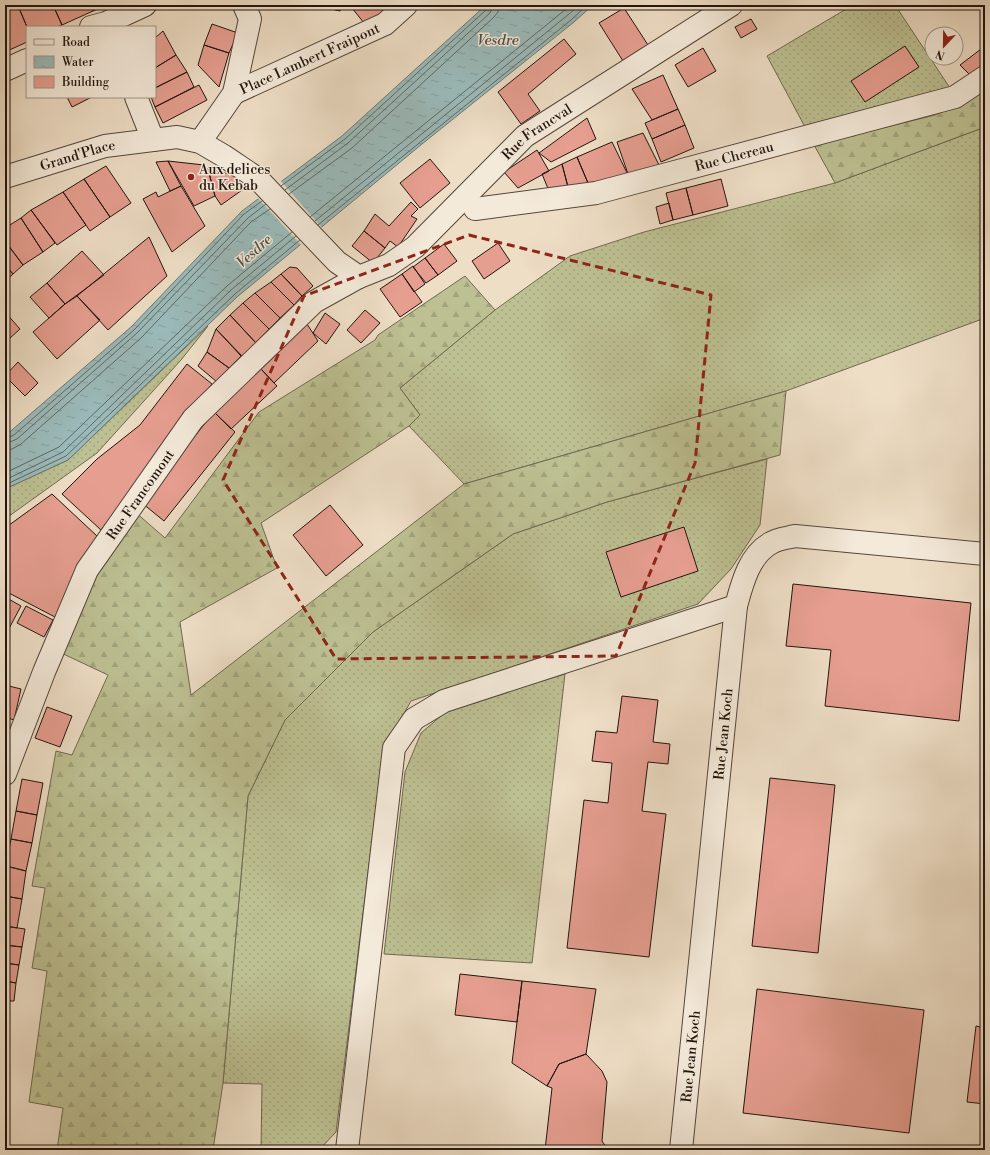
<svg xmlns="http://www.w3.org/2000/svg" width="990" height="1155" font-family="'Libre Bodoni',serif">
	<defs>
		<pattern id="grass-dots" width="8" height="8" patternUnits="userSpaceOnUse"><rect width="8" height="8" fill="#bdc092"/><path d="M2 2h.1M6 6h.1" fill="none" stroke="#a2a47d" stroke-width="1.8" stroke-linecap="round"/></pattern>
		<pattern id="forest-firs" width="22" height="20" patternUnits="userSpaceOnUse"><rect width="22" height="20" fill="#bdc092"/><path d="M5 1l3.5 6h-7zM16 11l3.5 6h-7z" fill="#a2a47d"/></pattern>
		<pattern id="water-ripples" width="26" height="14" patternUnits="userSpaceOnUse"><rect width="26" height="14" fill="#9bbbbb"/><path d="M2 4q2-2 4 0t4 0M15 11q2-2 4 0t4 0" fill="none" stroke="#85a0a0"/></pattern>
	</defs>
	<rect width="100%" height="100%" fill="#eedec6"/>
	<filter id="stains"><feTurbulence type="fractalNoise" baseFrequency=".005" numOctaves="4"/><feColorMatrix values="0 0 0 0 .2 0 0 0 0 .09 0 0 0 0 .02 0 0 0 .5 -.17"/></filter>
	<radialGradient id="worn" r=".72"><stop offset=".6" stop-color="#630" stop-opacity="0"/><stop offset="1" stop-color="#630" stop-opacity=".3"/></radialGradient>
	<path fill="url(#grass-dots)" stroke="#706a50" d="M853,5H895L950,88L805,127L767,56Z
		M985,127V318L786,391L464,484L409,426L420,415L400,388L495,310L570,256L644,232L835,183Z
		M208,326L181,360L97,453L5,519V489L68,460Z
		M767,459L760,525L731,569L698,604L411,701L383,751L336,1132L319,1150H261L262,1084L223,1083L248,796L285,720L373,632L513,534L607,502Z
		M565,674L532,963L384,954L405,772L421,733L448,710Z"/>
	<path fill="url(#forest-firs)" stroke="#706a50" d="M985,91V127L835,183L814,145L935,115Z
		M465,276L495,310L400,388L420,415L409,426L261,523L277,568L180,622L191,695L464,484L786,391L780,455L607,502L513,534L373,632L285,720L248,796L223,1083L213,1150H57L63,1108L29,1102L47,971L32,968L45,888L32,886L56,751L72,755L108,675L57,651L95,576L134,511L165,538L259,412L375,340L378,335Z"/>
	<path fill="url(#water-ripples)" stroke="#6b7976" d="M486,5H593L574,22L422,144L237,297L68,460L5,489V436L131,327L242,211L342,136Z"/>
	<path fill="#eedec6" d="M280,180L323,229L302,246L257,197Z"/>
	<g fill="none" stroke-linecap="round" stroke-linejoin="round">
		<path stroke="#5e6864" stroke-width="1" d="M281,186L345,139L486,10L488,5
			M285,190L348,143L490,13L493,5
			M289,194L352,148L494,17L498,12L499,5
			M310,217L571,5
			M315,221L580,5
			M318,225L571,20L587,5
			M5,439L14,435L134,330L244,214L262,201
			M5,444L17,439L137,333L248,218L266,204
			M5,450L12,449L21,444L141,338L251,222L270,209
			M5,473L59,447L227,286L292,232
			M5,480L63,452L231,290L296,236
			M5,485L66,456L235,294L300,240"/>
	</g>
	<path fill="#e69e90" stroke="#22150e" d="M25,5H53L62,25L57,27H27L19,8Z
		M53,5H90L93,11L62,25Z
		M90,5H108L93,11Z
		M313,5H342L340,11Z
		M356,5H388L390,8L368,28L352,8Z
		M19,8L27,27V42L5,52V11Z
		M624,8L648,45L623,61L599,23Z
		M751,19L757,29L741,38L735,27Z
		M212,24L238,33L229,53L204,45Z
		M163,31L176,55L155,68V38Z
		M564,39L576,54L528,94L540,111L521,124L498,92Z
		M204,45L229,53L219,87L198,65Z
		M905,46L919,67L865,102L851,81Z
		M985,46V67L972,77L960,65Z
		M703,48L716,71L688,87L675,65Z
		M176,55L187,72L155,88V68Z
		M187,72L194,87L155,107L151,97H155V88Z
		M663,75L678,109L652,120L632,89Z
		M199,85L207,100L163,123L155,107Z
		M67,97H92L72,107Z
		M678,109L685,125L652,139L645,123Z
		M587,118L596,139L551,162L539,153Z
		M685,125L694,148L661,162L652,139Z
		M643,133L660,167L629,177L617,142Z
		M612,142L629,177L588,183L577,157Z
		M537,150L549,171L518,188L504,172Z
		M577,157L588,183L568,187L562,164Z
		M430,159L450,183L420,208L400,183Z
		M168,161L204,165L208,169L215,196L194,206Z
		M168,161L181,186L170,191L156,162Z
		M562,164L568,187L549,191L542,174Z
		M106,166L131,203L110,217L84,179Z
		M208,169L233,175L245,188L221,205L215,196Z
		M84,179L110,217L90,231L63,192Z
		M721,179L728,206L693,215L686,188Z
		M181,186L205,226L172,252L143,199L156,192L158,197Z
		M686,188L693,215L673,220L666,193Z
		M63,192L86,225L57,245L31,210Z
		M411,202L418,209L411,216L417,219L398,247L390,241L385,248L364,231L375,214L389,226Z
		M669,203L673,220L660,224L656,207Z
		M31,210L55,243L43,252L21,218Z
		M21,218L43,252L23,265L5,241V228Z
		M364,231L385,248L373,263L352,246Z
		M149,237L167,276L108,330L77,296Z
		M5,241L23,265L13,274L5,265Z
		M498,243L510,261L484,279L472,261Z
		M444,244L457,261L438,275L425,258Z
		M82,251L104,275L65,304L47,283Z
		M425,258L438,275L426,283L413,267Z
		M5,265L13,274L5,282Z
		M413,266L425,284L414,292L402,274Z
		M290,267L297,268L313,286L302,296L281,274Z
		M281,274L302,296L294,305L271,282Z
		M402,274L422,302L400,317L380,289Z
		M271,282L294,305L280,318L255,293Z
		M47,283L65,304L49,318L30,297Z
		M255,293L280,318L269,329L243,303Z
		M77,296L100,320L57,359L33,332L65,304Z
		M243,303L269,329L256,343L230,315Z
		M365,310L380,323L361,343L347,330Z
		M5,312L20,329L9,339L5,335Z
		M325,313L340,324L326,344L313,333Z
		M230,315L256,343L242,356L216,329Z
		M307,324L318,341L274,383L261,369Z
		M216,329L241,356L229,368L207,352Z
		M207,352L229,368L217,382L198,366Z
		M18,362L38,383L25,396L5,376Z
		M187,364L212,384L101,530L62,494L97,459L140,425Z
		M261,369L277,386L231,429L214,412Z
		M214,412L235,432L164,521L142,503Z
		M52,494L97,536L55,617L5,591V528Z
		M330,505L363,545L326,576L293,535Z
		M684,527L698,571L621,597L606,552Z
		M793,584L971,603L959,721L825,706L831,650L786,646Z
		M5,597L21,606L5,636Z
		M26,606L53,620L44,637L17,623Z
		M5,685L21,689L14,720L5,717Z
		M622,696L658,700L653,742L670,744L668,764L648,762L642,811L666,814L649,957L567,948L584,800L608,803L612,763L592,761L596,731L617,733Z
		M47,707L72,716L60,747L35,738Z
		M770,778L835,785L818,953L752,946Z
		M22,779L43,783L37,815L16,811Z
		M16,811L37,815L32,843L11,839Z
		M11,839L32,843L26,871L6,866Z
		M6,866L26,871L22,899L5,896Z
		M985,887V918H982Z
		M5,896L22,899L17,928L5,926Z
		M5,926L25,929L22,947L5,945Z
		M5,945L22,947L19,965L5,963Z
		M5,963L19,965L16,983L5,981Z
		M460,974L522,981L517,1022L455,1015Z
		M5,981L16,983L14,1001H5Z
		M522,981L596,989L586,1054L559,1064L547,1086L512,1063Z
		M757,989L924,1010L909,1133L743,1113Z
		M976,1026L985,1028V1104L967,1102Z
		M586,1054L602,1071L607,1082L602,1141L608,1150H545L552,1088L547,1086L559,1064Z
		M5,1058H8L5,1073Z"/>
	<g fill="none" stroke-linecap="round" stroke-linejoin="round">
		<defs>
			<g id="minor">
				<path d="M91,27L106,23L145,5"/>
				<path d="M5,70L27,60"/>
				<path id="s1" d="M234,93L385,24L406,5"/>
				<path d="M136,97L153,140"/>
				<path d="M200,142L234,93L250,19L244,5"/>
				<path id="s2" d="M475,209L596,193L955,97L985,77"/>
				<path id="s3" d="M5,774L44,672L87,570L193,419L314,302L359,277"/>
				<path d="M347,1150L394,748L414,719L444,701L736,606"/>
				<path id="s4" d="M681,1150L736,606C742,584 749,555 771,543C777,539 787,538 795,536L985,554"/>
			</g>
			<g id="tertiary">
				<path id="s5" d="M5,177L105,146L177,137L200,142L224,156L258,179L337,262L359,277L389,265L415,247L525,136L731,5"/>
			</g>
		</defs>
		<use href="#minor" stroke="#55473c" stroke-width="24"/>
		<use href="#tertiary" stroke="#55473c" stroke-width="24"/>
		<use href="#minor" stroke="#f4eada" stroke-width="22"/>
		<use href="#tertiary" stroke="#f4eada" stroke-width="22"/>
	</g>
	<path fill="none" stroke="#8f2418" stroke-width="3" stroke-dasharray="8 5" stroke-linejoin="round" d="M469,235L711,295L695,463L616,656L336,659L223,480L304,296Z"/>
	<circle fill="#8f2418" stroke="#f4eada" stroke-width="1.5" cx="191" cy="177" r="4"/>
	<g text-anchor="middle" stroke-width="3" stroke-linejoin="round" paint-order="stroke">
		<g font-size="14" fill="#22150e" stroke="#f4eada">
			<text dy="5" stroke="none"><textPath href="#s1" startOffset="83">Place Lambert Fraipont</textPath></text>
			<text dy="5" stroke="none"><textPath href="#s5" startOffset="643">Rue Francval</textPath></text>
			<text dy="5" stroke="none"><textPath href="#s5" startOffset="76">Grand'Place</textPath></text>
			<text dy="5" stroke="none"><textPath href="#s2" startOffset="265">Rue Chereau</textPath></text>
			<text dy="5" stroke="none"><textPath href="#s3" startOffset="312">Rue Francomont</textPath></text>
			<text dy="5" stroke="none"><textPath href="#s4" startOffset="418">Rue Jean Koch</textPath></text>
			<text dy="5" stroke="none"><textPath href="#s4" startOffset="94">Rue Jean Koch</textPath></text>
		</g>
		<g font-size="14" fill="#22150e" stroke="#f4eada" text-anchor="start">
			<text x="199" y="174">Aux delices<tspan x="199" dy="16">du Kebab</tspan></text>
		</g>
		<g font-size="15" font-style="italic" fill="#4c4f4b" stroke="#f4eada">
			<text x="498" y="45">Vesdre</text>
			<text transform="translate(254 251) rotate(-42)" y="5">Vesdre</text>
		</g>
	</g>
	<rect width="990" height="1155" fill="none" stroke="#eedec6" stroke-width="20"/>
	<rect x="6" y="6" width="978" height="1143" fill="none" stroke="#22150e" stroke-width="2"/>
	<rect x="10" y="10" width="970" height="1135" fill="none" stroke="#22150e"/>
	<rect x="26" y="26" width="130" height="72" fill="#f4eada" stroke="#a09588"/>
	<rect x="34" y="39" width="20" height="6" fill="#f4eada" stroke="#a09588"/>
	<text x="62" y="46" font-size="12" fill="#22150e">Road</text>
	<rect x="34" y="56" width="20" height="12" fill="url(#water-ripples)" stroke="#a09588"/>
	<text x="62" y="66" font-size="12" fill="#22150e">Water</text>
	<rect x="34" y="76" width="20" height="12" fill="#e69e90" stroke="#a09588"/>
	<text x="62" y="86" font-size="12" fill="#22150e">Building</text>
	<g transform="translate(944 46) rotate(202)"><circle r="19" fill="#f4eada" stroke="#a09588"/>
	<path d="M0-3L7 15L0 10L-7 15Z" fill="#8f2418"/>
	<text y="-6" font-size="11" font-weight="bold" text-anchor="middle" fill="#22150e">N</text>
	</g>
	<rect width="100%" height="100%" filter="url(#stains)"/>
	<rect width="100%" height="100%" fill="url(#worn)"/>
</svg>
